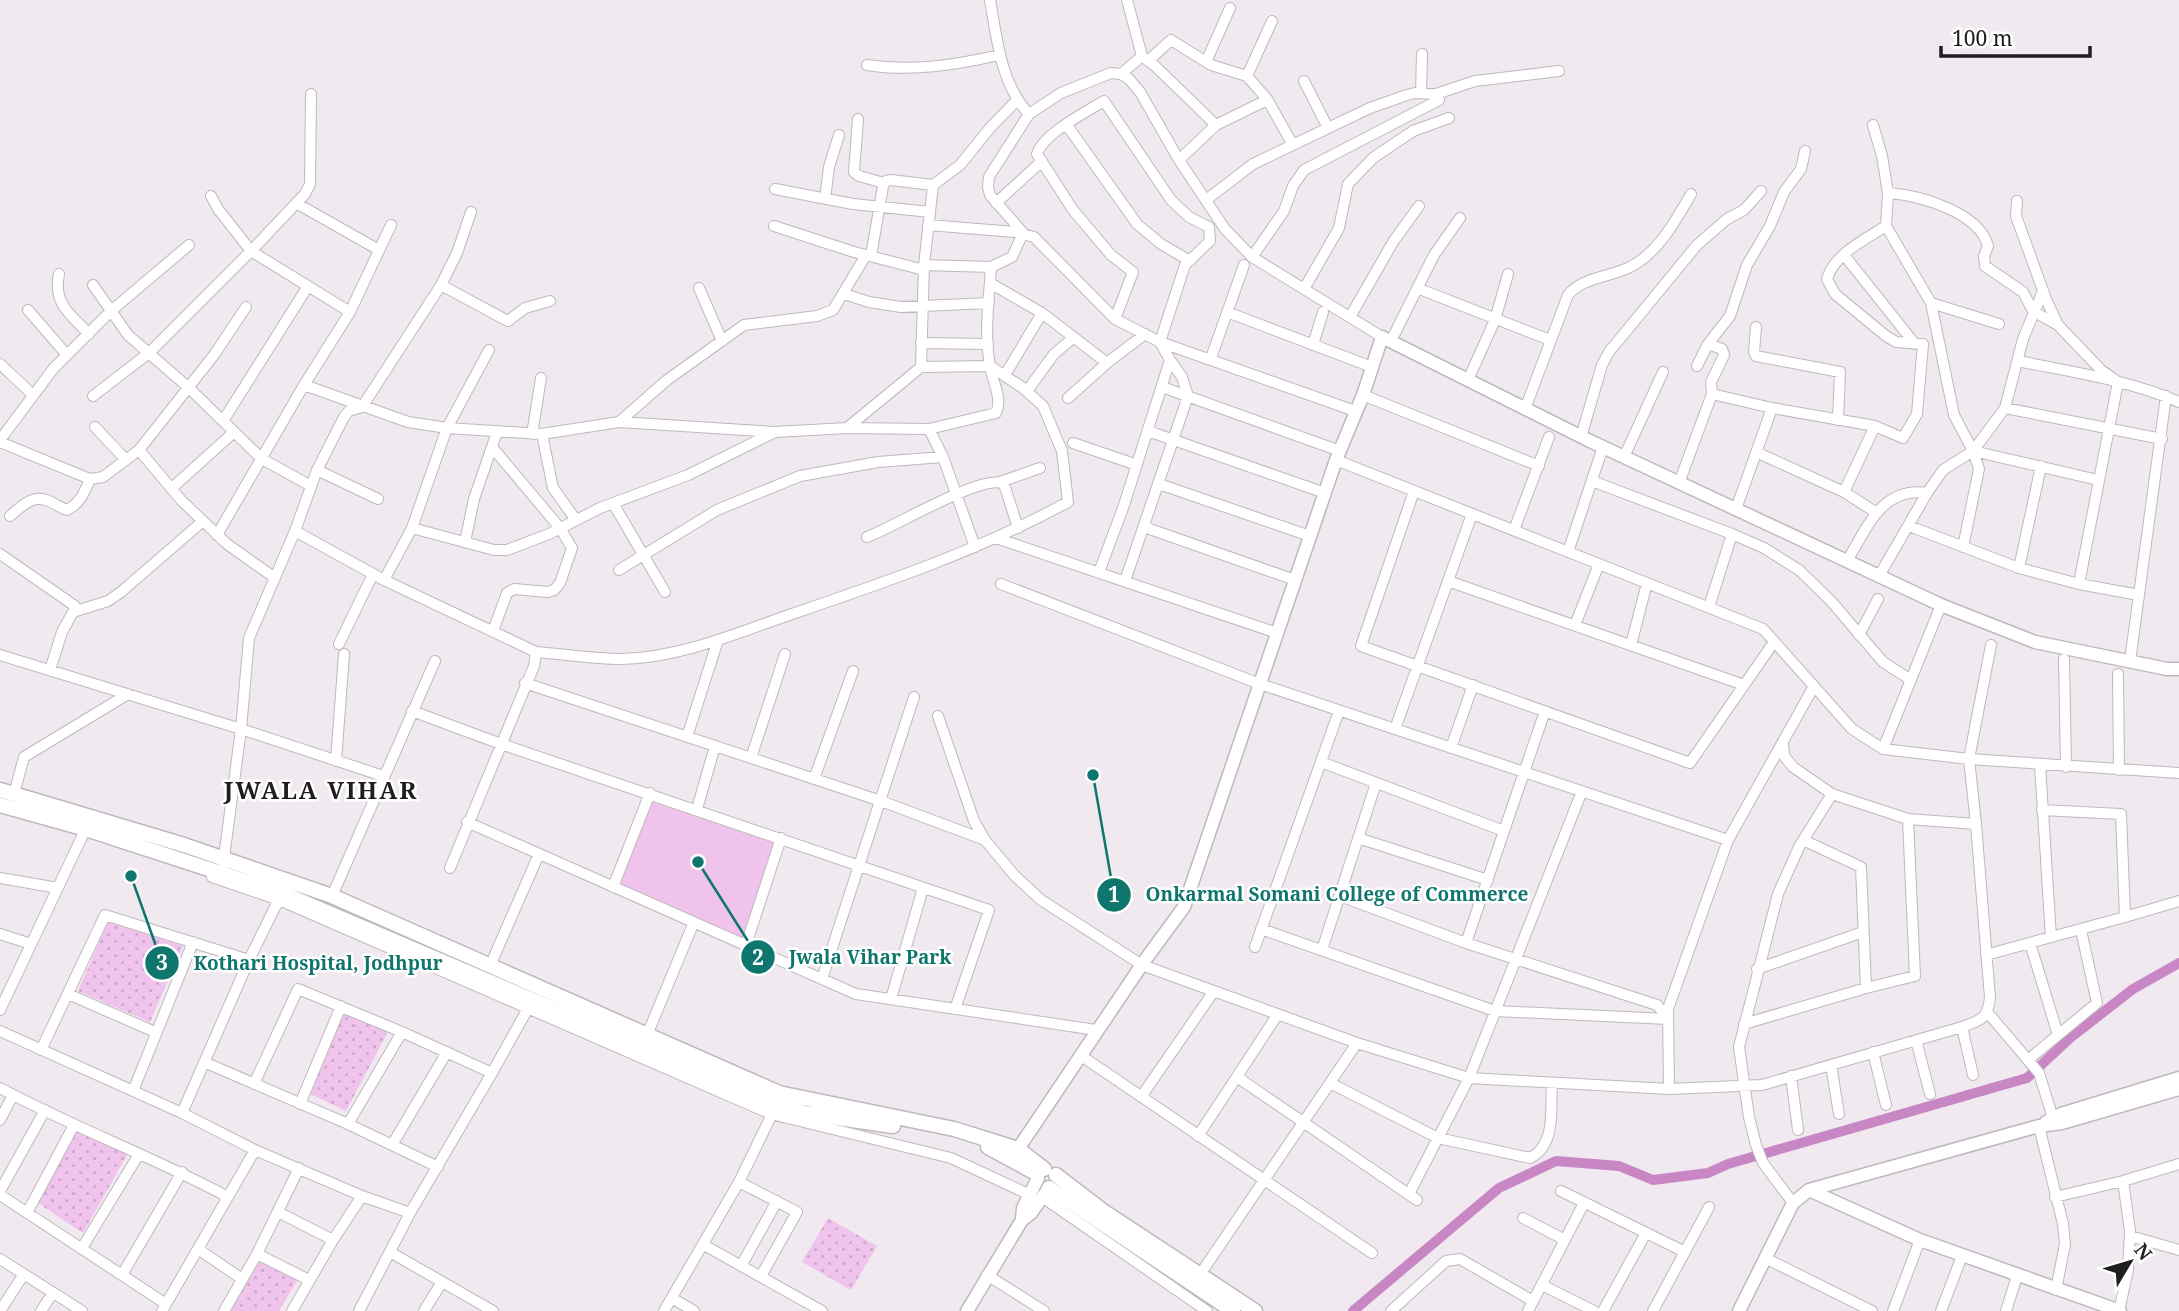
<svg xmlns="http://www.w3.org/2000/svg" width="2179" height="1311" font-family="'Noto Serif',serif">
	<defs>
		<pattern id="garden-dots" width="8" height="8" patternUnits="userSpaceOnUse" patternTransform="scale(1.75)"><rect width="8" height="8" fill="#f0c3ec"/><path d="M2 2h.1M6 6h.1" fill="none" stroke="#cea7ca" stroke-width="1.8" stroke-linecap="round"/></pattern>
	</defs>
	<rect width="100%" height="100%" fill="#f0e9ef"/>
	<path fill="#f0c3ec" d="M650,793L781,838L746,945L613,887Z"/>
	<path fill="url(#garden-dots)" d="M108,922L183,946L150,1022L78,991Z
		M349,1005L392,1024L346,1111L306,1092Z
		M77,1122L131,1148L83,1233L38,1203Z
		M828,1218L877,1246L851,1290L802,1262Z
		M260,1254L300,1276L279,1311H226Z"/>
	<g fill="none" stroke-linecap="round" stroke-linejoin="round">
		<path stroke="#c986c4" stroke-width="10" d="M1353,1311L1499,1188L1556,1161L1619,1166L1653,1180L1708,1173L1728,1164L2027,1078L2070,1038L2133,989L2179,963"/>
		<defs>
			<path id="minor" d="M990,0C997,39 1001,85 1029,114
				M1142,56L1155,66L1216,125
				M1148,61L1171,40L1211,65L1247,76L1267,99L1293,145
				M1206,62L1230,8
				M867,65C911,72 956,65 999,55
				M1121,74L1142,56L1127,0
				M1247,76L1272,21
				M1304,81L1328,128
				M1421,93L1422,54
				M858,119L854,172L859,176L884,183
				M1066,124L1137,224L1161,244L1190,261
				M1873,125L1882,156L1888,193
				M1179,160L1216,125L1267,100
				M775,189L853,204L930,212
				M211,196L218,209L251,251L305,194L310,184L311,94
				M825,199L829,167L839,135
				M1206,200L1253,164L1370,108L1407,95L1415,93L1436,94L1475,81L1559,71
				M2017,201L2016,216L2046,299L2058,325
				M296,203L379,250
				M996,203L1042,161
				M928,225L1015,232L1034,237L1115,319L1160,342L1355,411
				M774,226L854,252L924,270
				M1844,255L1915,344
				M871,256L883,186L886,181L891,180L933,185
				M1252,257L1284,211L1293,186L1304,170L1439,100L1436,94
				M924,265L991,267L1012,257L1023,233L990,195L988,187L989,177L992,172L1029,114L1061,93L1111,73L1121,74L1129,79L1140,92L1179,160L1225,229L1252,257L1382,337
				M59,274C53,304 70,314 89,334
				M990,283L1042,313L1107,363
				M93,285L128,335L189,388L262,459L311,486
				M441,285L457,253L471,212
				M699,288L722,341
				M1417,288L1550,340
				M1304,289L1339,228L1348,184L1373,158L1413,131L1449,118
				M844,294L869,302L901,307L989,303
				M1931,303L1999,324
				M246,307L214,355L139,450L181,500L227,544L275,578
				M28,310L67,355
				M350,312L391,225
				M1227,312L1372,367
				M1350,317L1393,242L1419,206
				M1756,327L1754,352L1756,356L1840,372L1838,420
				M1391,341L1434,255L1460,218
				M921,343L988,344
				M1313,345L1323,312
				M489,350L447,428L412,528L494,550H507L549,534L600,508L688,475L775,432
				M1211,358L1244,265
				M2018,361C2072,372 2128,380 2179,402
				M0,364L33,395
				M1697,366L1708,344L1730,316L1747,265L1770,226L1784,192L1801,169L1805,151
				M921,367L924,265L933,185L960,165L990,128L1016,101
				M1005,375L1042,313
				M1468,380L1495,320L1508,274
				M1162,387L1340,451
				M1027,391L1054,354L1073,338
				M1712,394L1772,408L1875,426L1903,438L1917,414L1923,344L1896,342L1886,336L1835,294L1827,279C1834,254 1866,239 1886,226
				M1363,395L1539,466
				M93,396L149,353L251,251L350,312L304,385L408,422L447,428L542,434L619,422L775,432L847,428L921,367L990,366L1023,388L1043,406L1062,451L1068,502C980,550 886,582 792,614C737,633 680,658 621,659C593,659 564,654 536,652L534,666L450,868
				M1068,398L1107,363L1145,334
				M2005,408L2162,439
				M1525,409L1568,295C1581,278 1609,277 1628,268C1657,255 1676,220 1691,194
				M223,421L308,286
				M619,422L667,380L744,325L817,316L833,310L866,255
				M95,427L126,460
				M847,428L929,429L996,413C1003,398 992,381 990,366C984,333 989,299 991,267
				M929,429L943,457L975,547
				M1148,431L1325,493
				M532,434L541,378
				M542,434L553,488L576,520
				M1581,437L1602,365L1609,352L1697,245L1727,219L1744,210L1761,191
				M0,440L53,369L111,311L189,245
				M0,442L90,479L103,477L139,450
				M1073,443L1137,465
				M492,447L560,528L572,548L560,583L554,590L548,592L514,589L507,593L493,631
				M1973,451L2098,480
				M1758,453L1844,492L1877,513
				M1624,457L1663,372
				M1336,460L1763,629L1852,729L1883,749
				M317,470L378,499
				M1592,481L1732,534L1709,607
				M1000,482L1040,468
				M1679,483L1712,394L1711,382L1724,355L1722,349L1708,344
				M1159,484L1310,536
				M172,488L234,432
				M1414,491L1361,646L1690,763L1774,642
				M1844,492L1875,426
				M613,503L665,592
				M1736,509L1772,408
				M10,516C23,505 34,493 51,502C57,505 61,508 67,510C80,504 85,491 90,479
				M1909,526L2019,568L2079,584L2139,595
				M1144,527L1295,580
				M1514,530L1549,437
				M295,531L384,580L412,528
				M1732,534L1764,548L1799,570L1831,601L1883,662L1911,680
				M217,535L304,385
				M867,537C893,528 984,472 1004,484L1018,528
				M996,538L1277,633
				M465,542L474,499L497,432
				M1963,547L1979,469L1973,451L1954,415L1931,303L1886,226L1888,193C1919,195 1979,212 1988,246L1984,256L1985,266L2023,292L2033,311L2058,325L2101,370L2118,382L2079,584
				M1568,552L1603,447
				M0,554L75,606
				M1847,561C1867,528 1882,486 1927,493
				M2019,568L2041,466
				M619,570L717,510L800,476L878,462L943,457
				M1099,572L1123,508L1170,360L1160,342L1185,265L1210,241L1209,227L1189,217L1171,200L1104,101C1086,112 1043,134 1037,154L1073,210L1111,255L1133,272L1115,319
				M1879,576L1927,493L1943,470L1973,451L2005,408L2023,339L2043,291
				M384,580L536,652
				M1125,581L1188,396L1182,377L1170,360
				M1448,581L1744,685
				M1001,584L1260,684L1728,840L1668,1009L1669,1089L1469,1078L1582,791
				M1575,625L1599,564
				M1859,635L1878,599
				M339,644L373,574
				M1631,645L1647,583
				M1991,645L1969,759L2179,773
				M0,655L241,729L383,776
				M2064,659L2066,767
				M2130,661L2166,396
				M50,670L62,632L73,612L108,601L121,592L203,521
				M2118,674L2119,770
				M525,683L881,801L985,840
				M412,711L501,744L989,910L955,1009
				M938,716L974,821L985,840L1014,875L1041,900L1142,965L1357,1043L1199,1276
				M1395,729L1472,514
				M687,737L718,640
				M1783,742L1784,756L1793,767L1832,794L1908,819L1976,824
				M1451,748L1473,685
				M751,758L785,654
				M336,761L344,654
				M1321,762L1504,831L1466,943L1657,1005L1668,1018
				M814,779L853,671
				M14,794L24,757L128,694
				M697,809L715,746
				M2042,810L2121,814L2125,917L2051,937
				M467,822L856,994L1096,1030
				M1504,831L1545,711
				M1358,838L1488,880
				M1728,840L1814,686
				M223,865L241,729L249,638L295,531L317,470L344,417L349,411L362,407L441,285L508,321L525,308L550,301
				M212,877L279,900L771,1114L951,1158L1028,1194
				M0,878L58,888
				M613,887L650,793
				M332,896L435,661
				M1340,896L1466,943
				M2125,917L2179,901
				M1261,929L1495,1011L1668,1019
				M0,934L31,944
				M2030,943L2058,1035
				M746,945L781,838
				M1255,947L1339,711
				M1322,950L1376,783
				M1986,955L2051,937L2040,765
				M490,966L539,854
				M1757,969L1863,932
				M822,979L914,697
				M1866,988L1915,976L1908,819
				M68,994L155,1032
				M891,999L923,888
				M0,1010L88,824
				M1988,1013L2039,1073L2053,1118
				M1744,1024L1866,988L1861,867L1803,840
				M1962,1027L1973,1075
				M0,1031L182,1113L255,1150L362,1196L410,1213
				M645,1040L694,922
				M1916,1040L1930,1094
				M1357,1043L1469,1078L1409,1194
				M41,1050L105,915L249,960
				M1873,1052L1886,1105
				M1080,1055L1372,1253
				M2029,1059L2097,1003L2081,930
				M204,1062L348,1124L438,1167
				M1831,1065L1839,1114
				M1791,1076L1798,1130
				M1237,1077L1417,1200
				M1330,1083L1438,1138L1530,1158C1557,1145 1550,1107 1552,1083
				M254,1084L298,989L402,1032L492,1073
				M0,1088C74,1128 154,1157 228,1197
				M1669,1089L1762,1085L1962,1027C1981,1020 1987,1020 1990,998L1976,824L1969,759L1883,749L1941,605
				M133,1091L193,942
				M1141,1097L1214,991
				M300,1104L341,1006
				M182,1113L249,960L280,897
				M0,1120L13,1095
				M348,1124L402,1032
				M2039,1126L2063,1224L2065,1244L2056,1290
				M1198,1136L1278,1014
				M392,1145L447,1052
				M739,1182L797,1212L761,1276
				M0,1191L45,1110
				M1561,1191L1685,1252
				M0,1195L166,1304
				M1042,1197L1207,1311
				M2055,1197L2123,1181L2179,1164
				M1793,1203L1763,1163L1756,1145L1749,1117L1739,1047L1778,894L1799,847L1832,794
				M278,1212L333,1240
				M27,1213L74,1125
				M1523,1218L1565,1240
				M2130,1236L2179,1250
				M704,1245L822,1311
				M82,1248L139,1154
				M198,1249L242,1279
				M390,1252L493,1311
				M257,1254L309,1280
				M0,1259L82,1311
				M1767,1259L1872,1311
				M741,1266L777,1201
				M122,1275L182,1172
				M987,1275L1044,1311
				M1542,1285L1594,1311
				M672,1298L694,1311
				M0,1311L24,1274
				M41,1311L52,1294
				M162,1311L255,1150
				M224,1311L257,1254L299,1168
				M292,1311L333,1240L362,1196
				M359,1311L410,1213L492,1073L531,1003
				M424,1311L442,1282
				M664,1311L739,1182L774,1110
				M1391,1311L1446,1261L1460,1259L1533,1301
				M1528,1311L1584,1203
				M1603,1311L1646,1233
				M1653,1311L1709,1207
				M1893,1311L1920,1240
				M1941,1311L1962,1256
				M2006,1311L2017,1276
				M2119,1311L2128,1270L2130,1231L2123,1181"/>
			<path id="tertiary" d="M2046,1122L2061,1114L2179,1078
				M1018,1149L1145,960L1184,907L1336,460L1363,395L1382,337L1590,441L1941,605L2035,642L2167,669H2179
				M1809,1190L1920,1240L2120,1311
				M1022,1220L1023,1208L1038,1178
				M967,1311L1022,1220L1031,1213L1049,1188
				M1739,1311L1793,1203L1809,1190L2039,1126L2062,1123L2179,1089"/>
			<path id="secondary" d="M0,790L184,845L332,896L779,1093L954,1129L1018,1149L1044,1169
				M0,805L86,829L282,893L778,1105L804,1113L893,1126
				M988,1147L1034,1172
				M1056,1175L1103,1211L1255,1311
				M1049,1188L1233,1311"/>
		</defs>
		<use href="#minor" stroke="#bfb8be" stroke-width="12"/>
		<use href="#tertiary" stroke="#bfb8be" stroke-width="15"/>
		<use href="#secondary" stroke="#bfb8be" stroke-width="17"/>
		<use href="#minor" stroke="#fff" stroke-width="10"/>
		<use href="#tertiary" stroke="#fff" stroke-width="12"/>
		<use href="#secondary" stroke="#fff" stroke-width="14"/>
	</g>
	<g text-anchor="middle" stroke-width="5" stroke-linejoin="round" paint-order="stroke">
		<g font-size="24" font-weight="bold" letter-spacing="2" fill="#201d1f" stroke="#fff">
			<text x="321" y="799">JWALA VIHAR</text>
		</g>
	</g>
	<path fill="none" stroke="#0f766e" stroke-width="2.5" d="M1093 775L1114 895M698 862L758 957M131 876L162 963"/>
	<g fill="#0f766e" stroke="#fff" stroke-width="2.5">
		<circle cx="1093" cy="775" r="7"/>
		<circle cx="698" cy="862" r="7"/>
		<circle cx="131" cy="876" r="7"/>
		<circle cx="1114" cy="895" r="18"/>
		<circle cx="758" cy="957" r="18"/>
		<circle cx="162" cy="963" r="18"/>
	</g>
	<g font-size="21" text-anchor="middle" font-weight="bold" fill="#fff">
		<text x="1114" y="902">1</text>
		<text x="758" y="965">2</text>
		<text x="162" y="970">3</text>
	</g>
	<g font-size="19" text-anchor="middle" font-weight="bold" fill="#0f766e" stroke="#fff" stroke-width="5" stroke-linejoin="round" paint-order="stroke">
		<text x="1337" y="901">Onkarmal Somani College of Commerce</text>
		<text x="870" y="964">Jwala Vihar Park</text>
		<text x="318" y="970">Kothari Hospital, Jodhpur</text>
	</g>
	<g transform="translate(2130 1262) rotate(52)" stroke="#ffffff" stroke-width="5" paint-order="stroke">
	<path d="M0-5L12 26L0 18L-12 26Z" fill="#201d1f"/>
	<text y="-10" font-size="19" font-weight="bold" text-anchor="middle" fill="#201d1f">N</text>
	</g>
	<path d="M1941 46v10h149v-10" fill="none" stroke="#201d1f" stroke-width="3.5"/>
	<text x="1952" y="46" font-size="21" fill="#201d1f" stroke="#ffffff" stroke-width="5" paint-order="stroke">100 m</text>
</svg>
